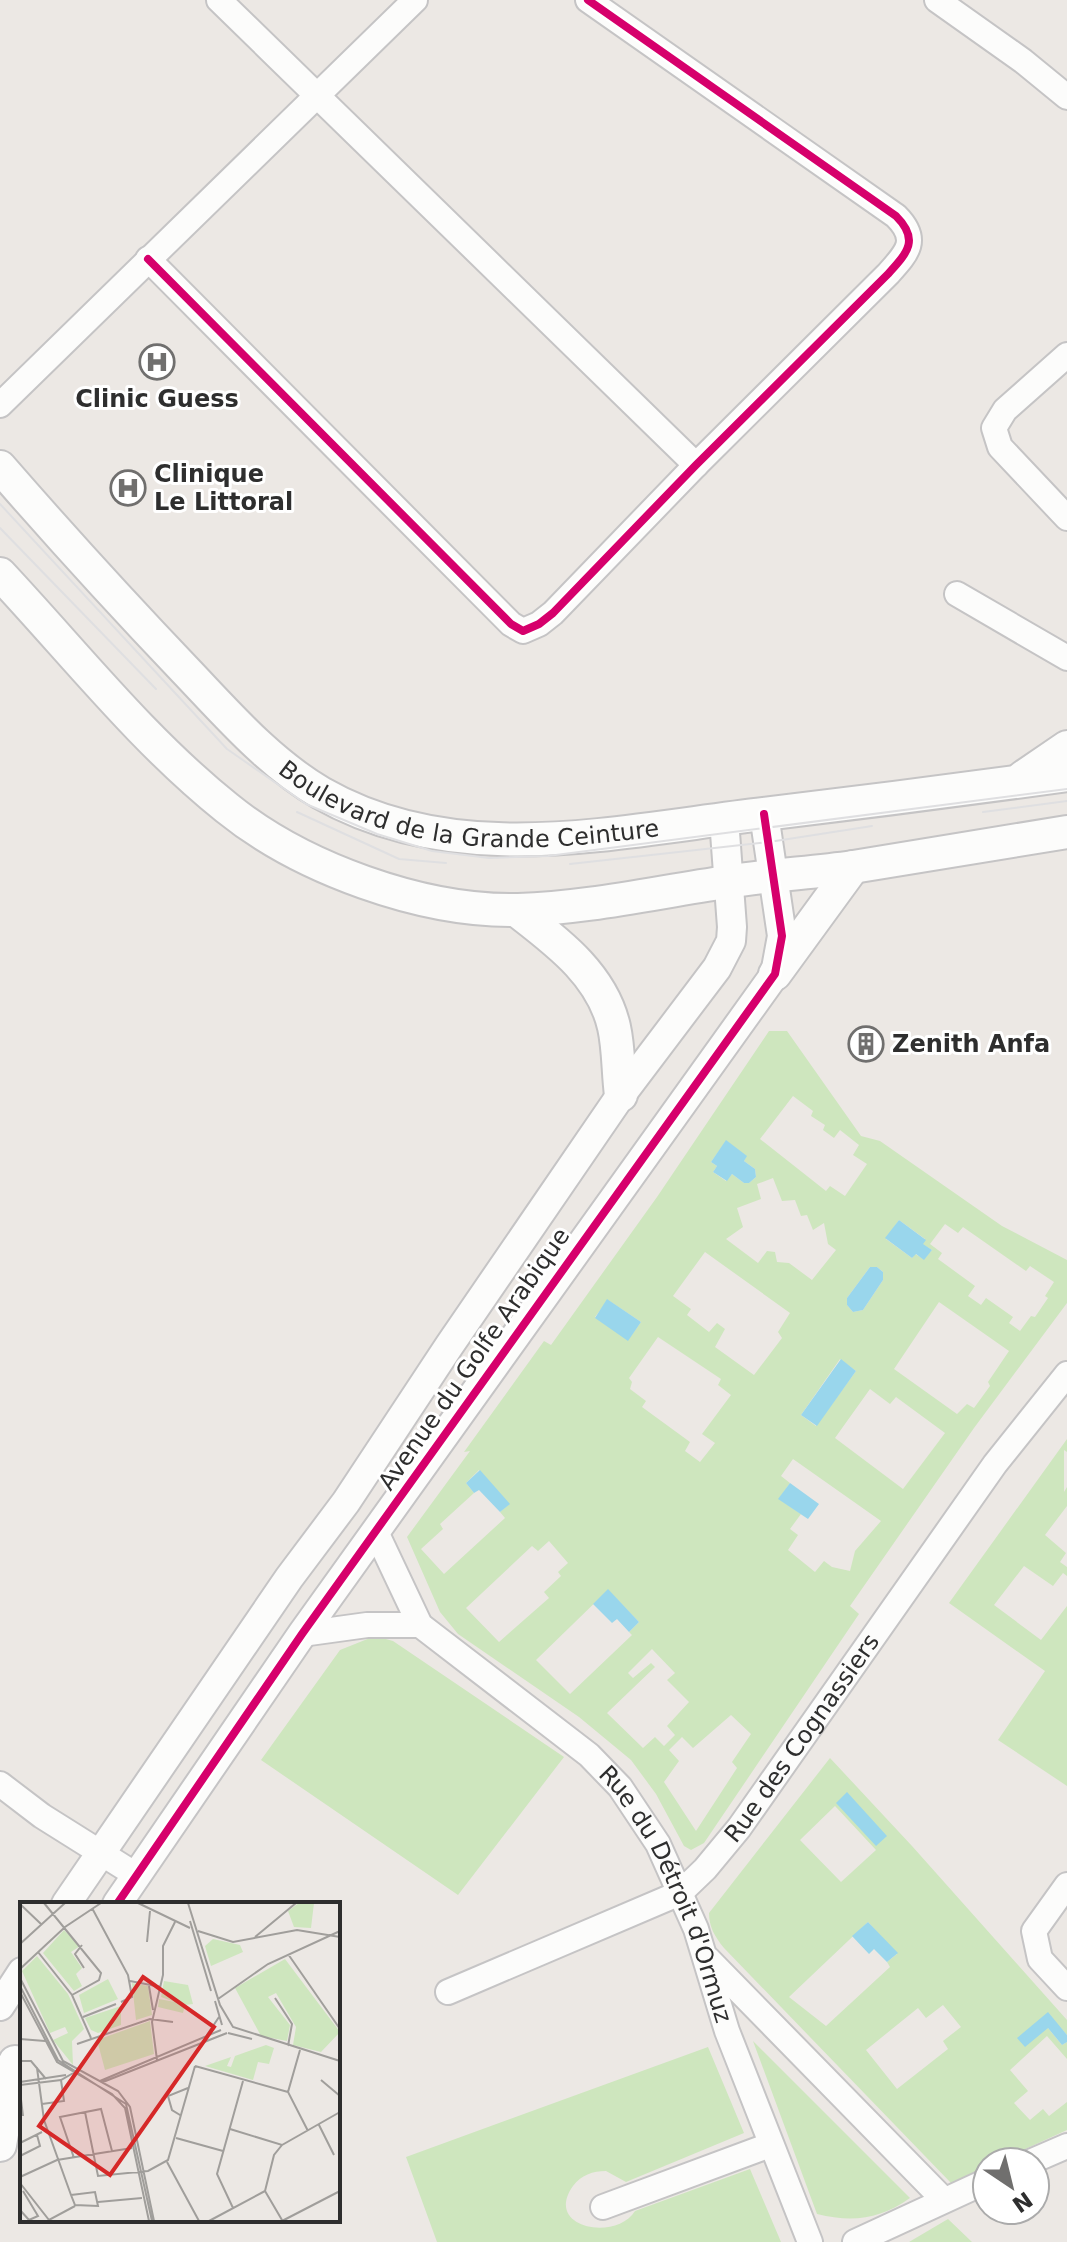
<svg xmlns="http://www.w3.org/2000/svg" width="1067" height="2242" font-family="'DejaVu Sans',sans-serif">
	<rect width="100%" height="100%" fill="#ece8e4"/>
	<path fill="#cee6be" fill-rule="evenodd" d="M769,1031H787L861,1136L880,1141L1002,1226L1067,1260V1303L974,1428L850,1606L859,1614L704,1843L691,1850L684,1846L656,1794L631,1760L579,1717L458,1634L440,1612L407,1537L470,1451L464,1452L544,1341L551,1345L657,1197ZM793,1096L813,1111L811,1116L825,1125L823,1130L834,1138L840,1130L859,1145L853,1155L867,1164L845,1196L830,1186L826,1191L760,1139ZM726,1141L746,1156L744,1161L755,1169L756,1177L749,1183H744L732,1174L726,1181L713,1172L717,1166L711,1162ZM773,1178L782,1201L795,1200L801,1216L807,1215L813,1230L824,1223L828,1244L836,1250L812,1280L789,1263L777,1262L775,1252L767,1251L758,1263L726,1239L743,1227L737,1208L761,1199L757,1184ZM899,1220L925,1239L922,1244L932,1250L924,1259L915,1254L912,1258L886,1239ZM945,1224L958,1233L963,1227L1026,1271L1030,1266L1054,1282L1045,1296L1048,1298L1035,1317L1031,1316L1020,1331L1009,1323L1013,1317L986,1298L981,1305L968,1296L975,1286L938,1259L942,1253L930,1244ZM705,1252L790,1313L778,1332L782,1338L754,1375L715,1347L725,1329L717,1323L709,1332L687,1315L691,1309L673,1296ZM870,1267H877L883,1272V1280L863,1310L853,1312L847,1305V1298ZM608,1300L641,1322L628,1340L595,1317ZM939,1302L1009,1351L988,1382L990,1386L974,1408L967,1404L957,1414L894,1369ZM658,1337L721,1379L718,1385L731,1395L702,1434L715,1443L700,1462L685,1451L690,1442L642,1407L646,1401L630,1389L632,1382L629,1378ZM840,1359L856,1371L816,1426L801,1415ZM870,1389L890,1404L896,1397L945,1433L903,1489L835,1438ZM793,1459L881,1521L855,1551L850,1571L832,1567L824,1561L815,1572L788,1550L798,1535L790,1529L801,1514L779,1499L790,1483L781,1476ZM479,1470L509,1504L500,1512L505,1518L444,1574L421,1549L443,1529L440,1524L474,1493L466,1483ZM549,1541L568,1563L558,1572L561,1576L544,1592L549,1598L499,1642L466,1608L532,1546L538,1551ZM608,1590L639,1622L629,1632L632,1635L570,1694L536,1660ZM652,1649L675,1673L667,1680L689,1702L667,1726L675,1735L664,1746L655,1737L643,1748L607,1713L655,1667L651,1663L633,1678L628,1673ZM731,1715L751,1734L732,1762L737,1768L696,1831L664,1782L679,1761L669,1750L682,1737L693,1748Z
		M1067,1439V1452L1064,1450V1492L1067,1487V1506L1045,1535L1066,1553L1060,1562L1067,1567V1576L1063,1573L1053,1586L1024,1566L994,1605L1041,1640L1067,1606V1786L998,1740L1045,1671L949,1603Z
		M375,1636L393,1641L564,1757L458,1895L261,1760L340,1650Z
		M830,1758L912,1846L1067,2020V2035L1047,2013L1048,2028L1062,2045L1067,2042V2059L1047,2036L1010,2070L1028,2091L1014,2103L1030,2120L1043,2109L1049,2116L1067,2102V2130L997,2162H987V2167L951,2183L724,1948C715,1937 709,1927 709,1913ZM835,1806L876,1850L841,1882L800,1840ZM868,1922L897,1954L887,1962L890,1967L826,2026L789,1997ZM943,2005L961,2027L943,2041L948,2049L897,2089L866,2050L918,2008L926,2018Z
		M753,2041L910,2198C880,2219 853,2223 817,2214Z
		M708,2047L744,2133L626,2182L606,2171C593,2171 581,2175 573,2186C543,2228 616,2242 635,2211L750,2169L781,2242H437L406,2157Z
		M948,2219L972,2242H909Z"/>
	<path fill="#99d6ec" d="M726,1140L747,1156L744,1161L755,1169L756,1177L749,1183H744L732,1174L727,1181L713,1172L717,1166L711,1162Z
		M899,1220L926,1240L923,1244L932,1250L924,1260L916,1254L912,1258L885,1238Z
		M870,1267H877L883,1272V1280L863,1310L853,1312L847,1305V1298Z
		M607,1299L641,1322L628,1341L595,1318Z
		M841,1359L856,1371L817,1426L801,1415Z
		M480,1470L510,1504L500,1512L479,1490L474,1493L466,1483Z
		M790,1483L819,1504L808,1519L778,1499Z
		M608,1589L639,1622L629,1632L617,1619L612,1623L593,1604Z
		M847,1792L887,1836L876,1846L836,1803Z
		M868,1922L898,1953L887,1962L874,1949L869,1954L852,1936Z
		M1048,2012L1067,2035V2042L1062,2045L1048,2028L1025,2047L1017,2038Z"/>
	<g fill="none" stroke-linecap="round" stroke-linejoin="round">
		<defs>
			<g id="minor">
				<path d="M219,0L696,465"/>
				<path d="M937,0L1023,61L1067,97"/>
				<path d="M148,259L511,624L523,631L539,624L553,613L696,465L888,274C907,253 920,240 896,216L588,0"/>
				<path d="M1067,355L1005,410L994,428L1000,447L1067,518"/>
				<path d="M0,405L415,0"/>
				<path d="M957,594L1067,658"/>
				<path id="s1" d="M376,1532L420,1625L589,1755L620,1787L658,1844L696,1929L727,2031L810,2242"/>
				<path d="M302,1634L367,1625H420"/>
				<path d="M0,1784L42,1816L136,1875"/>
				<path d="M1067,1885L1034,1931L1040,1959L1067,1988"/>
				<path d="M708,1959L943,2199"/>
				<path id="s2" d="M448,1992L680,1893L705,1869L739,1828L995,1464L1067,1374"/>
				<path d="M1030,2162L1067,2146"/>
				<path d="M603,2207L770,2145"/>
				<path d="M855,2242L987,2181"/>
			</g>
			<path id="tertiary" d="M66,1904L289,1578L346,1502L449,1346L621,1095L717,968L731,941L732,927L724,819
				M117,1904L302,1634L775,974L782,936L764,814
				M0,2006L22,1972"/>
			<g id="secondary">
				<path id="s3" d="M0,467C60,536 122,604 185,670C227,714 268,762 321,793C457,871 617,831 764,814C865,802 966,789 1067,775"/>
				<path d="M0,574C74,653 142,740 227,808C301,868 422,912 518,910C588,908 657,892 727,882C769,875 811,873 853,867C924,856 996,843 1067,832"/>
				<path d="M1023,777L1067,747"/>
				<path d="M516,910C556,941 602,974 614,1027C619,1049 618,1073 621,1095"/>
				<path d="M775,974L853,867"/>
				<path d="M0,2145L15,2062"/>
			</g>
		</defs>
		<use href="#minor" stroke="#c5c4c5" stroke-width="28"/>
		<use href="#tertiary" stroke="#c5c4c5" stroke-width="32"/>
		<use href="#secondary" stroke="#c5c4c5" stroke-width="36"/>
		<use href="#minor" stroke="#fcfcfb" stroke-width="24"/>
		<use href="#tertiary" stroke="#fcfcfb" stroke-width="28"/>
		<use href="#secondary" stroke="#fcfcfb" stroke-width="32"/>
		<path stroke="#dfdfe1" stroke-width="2" d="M0,504L227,749L306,804L377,834L432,851L489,858L548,856L1067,789
			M0,528L156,689
			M297,812L399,859L446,863
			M983,812L1067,801
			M570,864L769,842L872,826"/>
		<defs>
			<path id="cycleway" d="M148,259L511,624L523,631L539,624L553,613L696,465L888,274C907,253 920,240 896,216L588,0
				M117,1904L302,1634L775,974L782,936L764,814"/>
		</defs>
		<use href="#cycleway" stroke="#fff" stroke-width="13"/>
		<use href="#cycleway" stroke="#d6006c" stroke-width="8"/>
	</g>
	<defs>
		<symbol id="hospital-ring" viewBox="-11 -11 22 22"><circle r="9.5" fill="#fff" stroke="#706f6e" stroke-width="1.5"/><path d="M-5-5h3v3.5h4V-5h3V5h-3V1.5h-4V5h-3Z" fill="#706f6e"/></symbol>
		<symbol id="building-ring" viewBox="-11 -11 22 22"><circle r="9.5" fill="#fff" stroke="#706f6e" stroke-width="1.5"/><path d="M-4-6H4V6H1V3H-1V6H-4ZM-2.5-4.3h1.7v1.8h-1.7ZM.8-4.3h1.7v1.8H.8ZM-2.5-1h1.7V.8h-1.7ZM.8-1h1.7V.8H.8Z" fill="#706f6e"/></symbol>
	</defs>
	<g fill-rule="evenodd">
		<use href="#hospital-ring" x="137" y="342" width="40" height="40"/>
		<use href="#hospital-ring" x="108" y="468" width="40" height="40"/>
		<use href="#building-ring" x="846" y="1024" width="40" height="40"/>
	</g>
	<g text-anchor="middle" stroke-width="6" stroke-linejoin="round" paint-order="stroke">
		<g font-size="24" font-weight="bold" fill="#2e2e2e" stroke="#fff" text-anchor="start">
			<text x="157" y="407" text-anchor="middle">Clinic Guess</text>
			<text x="154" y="482">Clinique<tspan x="154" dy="28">Le Littoral</tspan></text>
			<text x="892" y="1052">Zenith Anfa</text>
		</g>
		<g font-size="24" fill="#2e2e2e" stroke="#fff">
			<text dy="8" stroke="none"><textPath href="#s3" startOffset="608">Boulevard de la Grande Ceinture</textPath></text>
			<text transform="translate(474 1359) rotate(-55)" y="8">Avenue du Golfe Arabique</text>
			<text dy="8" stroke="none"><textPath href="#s2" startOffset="450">Rue des Cognassiers</textPath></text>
			<text dy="8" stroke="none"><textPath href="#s1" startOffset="478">Rue du Détroit d'Ormuz</textPath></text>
		</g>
	</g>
	<g transform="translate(20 1902)">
		<rect width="320" height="320" fill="#ece8e4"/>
		<path d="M279,1H294L291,26L274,25L268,9ZM44,28L60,44L51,50L62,66L56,72L62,84L54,89L23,51ZM193,37L220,43L223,50L191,64L185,44ZM17,54L48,92L64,127L52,139L53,163L33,138L48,131L45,125L30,131L2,69ZM265,57L320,130L301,150L273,143L276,125L256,91L248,95L270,123L267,139L241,134L215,86ZM88,77L98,97L64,111L59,93ZM144,79L168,83L173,102L165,103L163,111L138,105L139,97L155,100L141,95ZM112,81L128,84L132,113L116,118ZM101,104V123L78,131L71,128L65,116ZM130,119L134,152L85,168L77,138ZM246,143L254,146L249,162L238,160L233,178L185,164L211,155L207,164L211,165L215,154Z" fill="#cee6be"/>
		<path fill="none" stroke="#a09e9b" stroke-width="2" d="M24,1L81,71L79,78L52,93M118,1L170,26M168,1L200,103L213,125L320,159M0,2L21,22M72,6L108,73L112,95L101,100M170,19L191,89M178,29L213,40L277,28L320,35M235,35L276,1M127,40L130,9M0,42L45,1M62,43L55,52L64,66M18,50L52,93L71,136M268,52L320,127M0,67L45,25L81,1M0,76L43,159L98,189L110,205L134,319M110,79L141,85M0,84L38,158L106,202L132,319M129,84L133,108M0,90L37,160L92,192L105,206L129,319M255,96L272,122L268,144M198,97L248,62L320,29M195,99L202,123M63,115L96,102M208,131L232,137M185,136L199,115M0,137L25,139M57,142L130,117L153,120M280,148L268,190L288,229M137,158L132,120L143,73V44L155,20M0,159H11L26,177M175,164L268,190M17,166L24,218L51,293L55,303L78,304L75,290L51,293M301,178L320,194M80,179L201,128M0,180L46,173M83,180L207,131M0,183L41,178L55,170M0,189L3,214M22,202L44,199L41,178M65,210L78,274L128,269L148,258L175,164M160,213L152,208L148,194L168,186M299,223L314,253M210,227L262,243L320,210M156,236L203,249M0,241L22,230M0,254L20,244L17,233M54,256L40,215L81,207L92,249M147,260L179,319M0,275L37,258L112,246M0,281L29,318L55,304M245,289L254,253L262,243M245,289L262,318M78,300L122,296M213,306L197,272L223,179M0,308L9,318L18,314L3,289M189,319L245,289M262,319L320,289"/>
		<path fill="#d62828" fill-opacity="0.15" stroke="#d62828" stroke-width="4" d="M123,75L194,125L90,273L19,224Z"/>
		<rect width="320" height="320" fill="none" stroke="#2e2e2e" stroke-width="4"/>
	</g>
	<g transform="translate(1011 2186) rotate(145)"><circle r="38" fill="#ffffff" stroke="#ababab" stroke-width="2"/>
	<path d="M0-6L14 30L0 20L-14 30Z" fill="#706f6e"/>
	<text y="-12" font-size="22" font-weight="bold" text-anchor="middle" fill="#2e2e2e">N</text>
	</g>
</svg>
